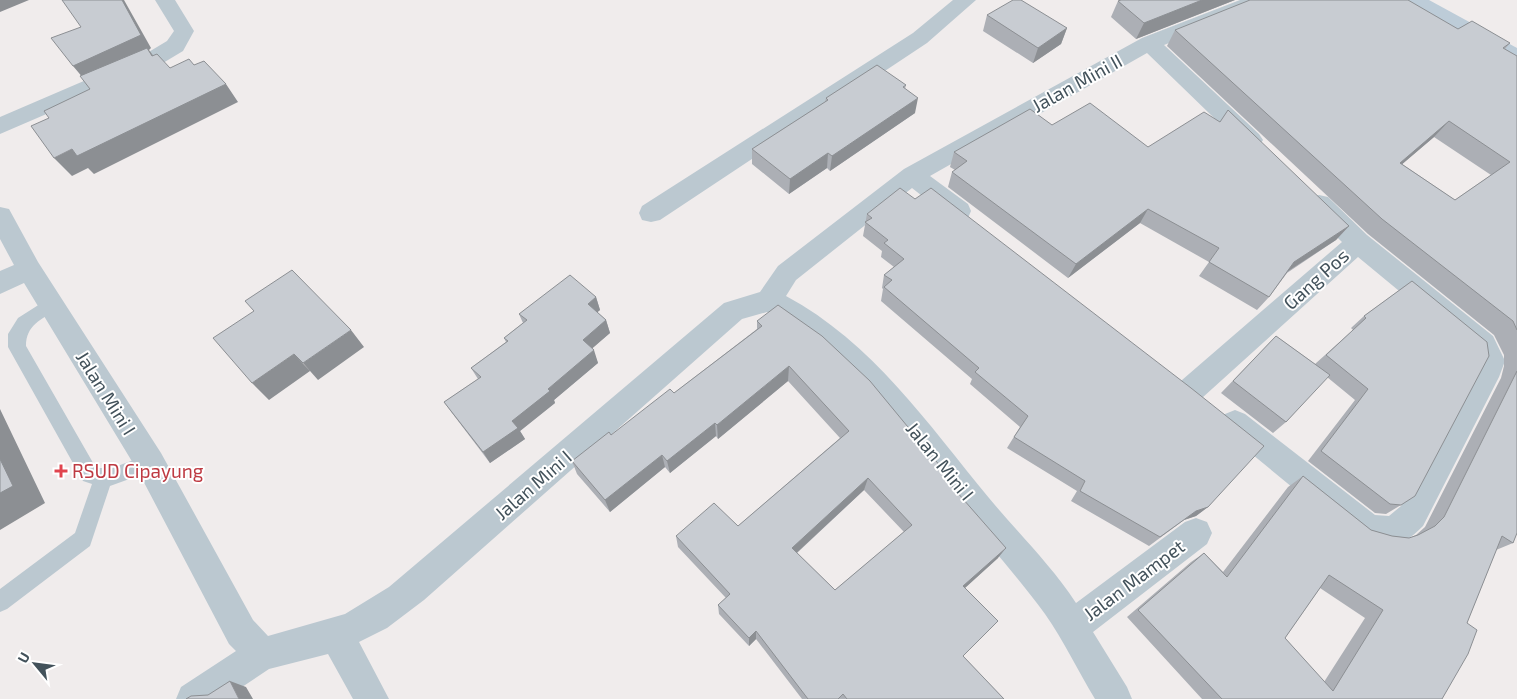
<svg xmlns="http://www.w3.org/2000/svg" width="1517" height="699" font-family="'Exo 2',sans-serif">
	<rect width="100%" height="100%" fill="#f0ecec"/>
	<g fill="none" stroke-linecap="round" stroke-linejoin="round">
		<path fill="#bbc8d0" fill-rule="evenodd" d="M51,297L57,299L59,304L57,309C41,320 26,325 26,346L96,468H112L150,454L157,457L159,463L157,469L110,486L90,546L7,609L0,612V589L75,533L92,484L83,481L8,347V334L18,318Z"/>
		<path fill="#bbc8d0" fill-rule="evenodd" d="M155,0H175L194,31L183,51L158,66L0,134V117L142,56L167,41L174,31Z
			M953,0H976L927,43L660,220L651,222L642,220L639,213L642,206L913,33Z
			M1240,0H1269L1266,4L1164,45L1259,134L1263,140L1259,146L1251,148L1243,146L1147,53L930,176L968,204L971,211L968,218L959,220L950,218L912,188L796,280L786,296C872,342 928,424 989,498C1018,533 1051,565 1076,603L1185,522L1196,518L1207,522L1212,533L1207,544L1093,632L1127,687L1132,699H1095C1078,671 1064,641 1045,614C1016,574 982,538 952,499C898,429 846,355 767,312L742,319L424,600L387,628L359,642L389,699H353L328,654L269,669L224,699H176L181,687L236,651L229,644L139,473L24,283L0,294V271L14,265L0,239V207L9,209L38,262L161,453L253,620L268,636L345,614L389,587L724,303L760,292L778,266L904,169L1142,38Z
			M1319,195L1328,197L1367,235L1493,336L1505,361L1499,377L1423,526C1400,550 1383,549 1354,538L1225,432L1220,423L1225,414L1235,410L1245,414L1375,515L1389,516L1401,506L1477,361L1473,352L1358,257L1202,398L1192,401L1182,398L1178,389L1182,380L1342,242L1310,211L1307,204L1310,197Z"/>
		<path fill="#bdccd8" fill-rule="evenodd" d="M1404,0H1429L1517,48V64L1509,62L1407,4Z"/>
	</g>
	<path fill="#acafb5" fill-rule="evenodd" d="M1121,0H1235L1136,39L1111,17L1118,1Z
		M987,15L1067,28L1061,44L1033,63L983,31Z
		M1458,29L1510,43L1505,49L1517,56V533L1513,543L1496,550L1467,623L1442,699H1202L1127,617L1191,562L1204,553L1223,572L1288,487L1303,476L1371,530L1392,536L1409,538L1416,535L1425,527L1501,378L1504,366V355L1494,335L1368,234L1167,46L1175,30ZM1434,137L1491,175L1455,200L1402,164ZM1320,588L1365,618L1324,682L1285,638Z
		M906,85L905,89L915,113L830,171L827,168L789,194L752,164V149L825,102L826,98Z
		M1052,125L1148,147L1349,226L1336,240L1287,273L1269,297L1257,310L1199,276L1209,262L1140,223L1068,278L948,187L952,172L955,170L950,167L954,152Z
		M867,214L1208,507L1196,516L1184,520L1149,546L1071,501L1077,491L1007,448L1020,427L970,384L972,379L881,301L883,289L882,288L884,275L894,267L881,257L882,251L863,236Z
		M1412,281L1401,505L1386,514L1375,513L1308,461L1355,400L1327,377L1286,422L1273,433L1221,393L1276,336L1315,364L1353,330L1351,328L1364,316Z
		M596,297L600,310L597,312L606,320L610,333L592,348L598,363L554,400L555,403L520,431L525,439L490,463L452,413L444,402L478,379L471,368L506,342L504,338L523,323L519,314Z
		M757,321L950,484L998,558L965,588L963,656L1004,699H802L756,639L749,646L719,614L718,605L726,598L678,547L676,536L738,526L840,438L788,381L718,439L716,436L670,473L665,467L610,512L577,474L572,461L674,393L757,329ZM864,490L904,532L835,590L797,553Z"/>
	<path fill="#8c8f93" d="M0,0H29L0,12Z
		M122,0H124L151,48L149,50L161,66L84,79L73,66Z
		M1202,0H1235L1136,39L1144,23Z
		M1067,28L1061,44L1033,63L1038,48Z
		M226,84L238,102L94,174L88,168L72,176L54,158L72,149Z
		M918,98L915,113L830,171L832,156Z
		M1449,121L1434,137L1386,178L1400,163Z
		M828,153L827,168L789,194L790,179Z
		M1148,209L1140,223L1068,278L1076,264Z
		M1349,226L1336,240L1282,275L1294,262Z
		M596,297L600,310L592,317L588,304Z
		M606,320L610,333L587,353L583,340Z
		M351,330L364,347L318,380L303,363Z
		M594,350L598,363L554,400L555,403L520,431L525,439L490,463L483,452L512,421L548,389Z
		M294,354L310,371L269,400L252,383Z
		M789,366L788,381L718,439L717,425Z
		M0,409L45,503L0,530Z
		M715,423L716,436L670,473L667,461Z
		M662,455L665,467L610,512L605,500Z
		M868,478L864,490L791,558L792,548Z
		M1208,507L1196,516L1184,520L1149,546L1196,511Z
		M1006,548L998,558L956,596L963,586Z
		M756,631V639L749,646V638Z
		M230,681L246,687L253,699H239Z"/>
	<path fill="#c8ccd2" stroke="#8c8f93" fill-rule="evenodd" d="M62,0H122L141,35L73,66L51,38L81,27Z
		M1013,0H1021L1067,28L1038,48L987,15Z
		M1121,0H1202L1144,23L1118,1Z
		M1250,0H1408L1458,29L1472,21L1510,43L1503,48L1517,56V330L1513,321L1382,219L1175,30ZM1449,121L1510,162L1455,200L1400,163Z
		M147,48L152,56L157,54L170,68L189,59L194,65L204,61L226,84L77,156L72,149L54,158L31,126L49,118L44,111L90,89L80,76Z
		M877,65L906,85L903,87L918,98L832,156L828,153L790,179L752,149L828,100L826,98Z
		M1090,103L1148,147L1204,112L1220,122L1228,110L1349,226L1294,262L1269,297L1209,262L1219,248L1148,209L1076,264L952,172L967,161L954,152L1030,109L1052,125Z
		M900,188L915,199L931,188L1191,388L1264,446L1208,507L1196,511L1160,537L1080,491L1085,481L1014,437L1028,416L975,372L979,368L884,287L892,280L884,275L904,259L884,243L888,240L865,222L872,218L867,214Z
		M292,270L351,330L303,363L294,354L252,383L213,338L254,311L245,301Z
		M570,275L596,297L588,304L606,320L583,340L594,350L548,389L550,391L512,421L518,428L483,452L444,402L481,377L471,368L508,341L504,338L527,320L519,314Z
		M1412,281L1487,342L1489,356L1415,496L1401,505L1390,504L1321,451L1368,389L1326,355L1366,318L1364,316Z
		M778,305L822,336L870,381L936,461L952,481L949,483L1006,548L963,586L998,621L963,656L1004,699H847L843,694L838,699H808L756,631L749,638L718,605L730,594L676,536L714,503L738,526L849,431L789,366L717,425L715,423L667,461L662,455L605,500L572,461L609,432L611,435L670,389L674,393L762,326L757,321ZM868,478L912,525L835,590L792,548Z
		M1276,336L1330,375L1286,422L1233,381Z
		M1517,371V533L1513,543L1502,536L1467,623L1477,630L1468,654L1442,699H1222L1138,610L1204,553L1227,577L1303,476L1371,530L1392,536L1409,538L1418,535L1435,526L1444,517ZM1329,575L1383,610L1333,691L1285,638Z
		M0,459L13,486L0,493Z
		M230,681L239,699H186L191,696L208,695Z"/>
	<path fill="#e0444e" stroke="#fff" stroke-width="2" d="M58.5 463.5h5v5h5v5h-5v5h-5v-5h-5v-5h5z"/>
	<g text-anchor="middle" stroke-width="4" stroke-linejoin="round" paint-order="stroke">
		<g font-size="19" fill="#43525b" stroke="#fff">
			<text transform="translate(1077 83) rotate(-29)" y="7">Jalan Mini II</text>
			<text transform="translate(1316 279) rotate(-42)" y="7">Gang Pos</text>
			<text transform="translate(106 393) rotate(58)" y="7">Jalan Mini I</text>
			<text transform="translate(940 461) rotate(51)" y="7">Jalan Mini I</text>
			<text transform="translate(533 485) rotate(-41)" y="7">Jalan Mini I</text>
			<text transform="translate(1134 580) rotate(-37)" y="7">Jalan Mampet</text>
		</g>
		<g font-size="19" fill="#be3a42" stroke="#fff" text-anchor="start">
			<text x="72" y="478">RSUD Cipayung</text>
		</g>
	</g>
	<g transform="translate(35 664) rotate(299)" stroke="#ffffff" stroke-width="4" paint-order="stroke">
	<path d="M0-4L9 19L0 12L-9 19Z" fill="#43525b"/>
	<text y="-8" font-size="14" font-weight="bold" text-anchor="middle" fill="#43525b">U</text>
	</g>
</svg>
